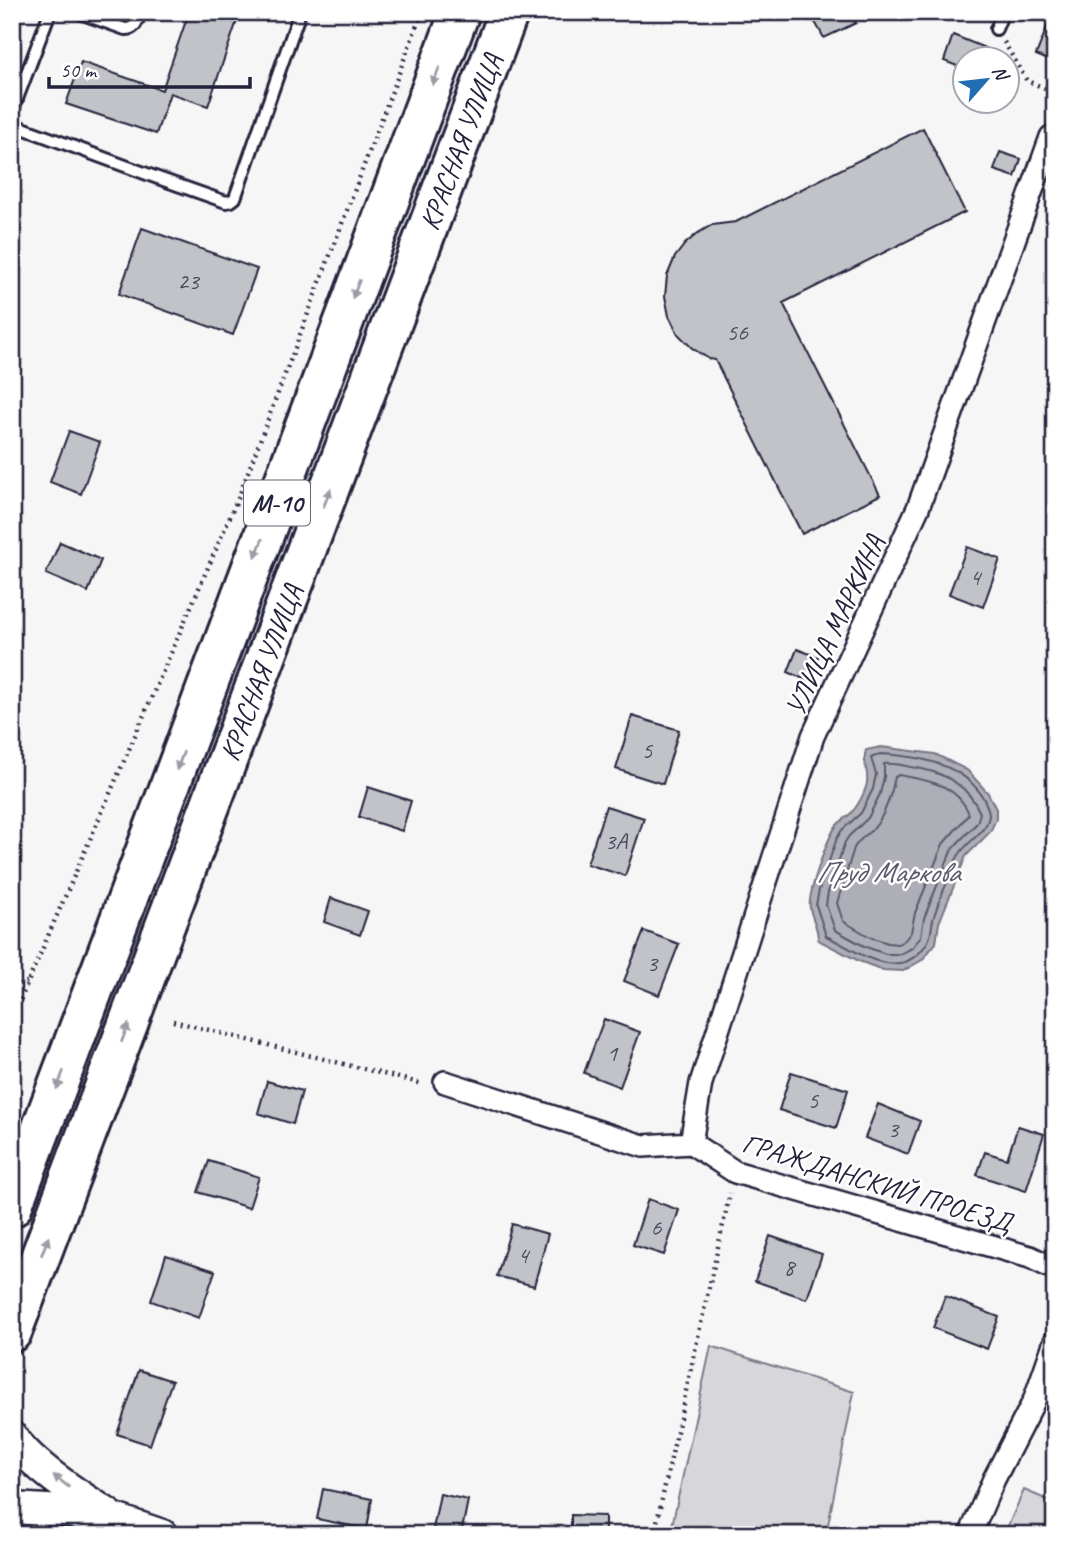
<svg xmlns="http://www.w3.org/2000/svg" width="1067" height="1547" font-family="Caveat,sans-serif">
	<rect width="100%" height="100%" fill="#f6f6f7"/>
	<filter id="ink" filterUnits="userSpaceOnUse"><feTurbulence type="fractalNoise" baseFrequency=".0143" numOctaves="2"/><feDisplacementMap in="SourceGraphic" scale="14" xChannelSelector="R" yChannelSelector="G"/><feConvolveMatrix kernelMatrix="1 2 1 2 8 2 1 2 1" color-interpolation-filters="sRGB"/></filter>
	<g filter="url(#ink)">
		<path fill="#d7d7db" stroke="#7c7c8b" stroke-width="2" d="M711,1346L854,1392L826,1535H670Z
			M1024,1490L1055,1503V1535H1004Z"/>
		<path fill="#aeaeb7" stroke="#767685" stroke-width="2" d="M881,747L935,754L967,770L988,793L996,809V819L990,832L966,856L939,923L936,943L922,960L903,971L883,970L859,961L818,940C818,926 812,920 810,908C807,895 828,836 837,825C842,820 849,816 853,811C858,805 864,794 866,787C871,772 861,764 866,750Z"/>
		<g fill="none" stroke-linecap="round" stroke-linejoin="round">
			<path stroke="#5a5a6d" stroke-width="2" d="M881,754C920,756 974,766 988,809C994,827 970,839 961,852C957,857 954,864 952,871C945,887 937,904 933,920C931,927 932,935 928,941C923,951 911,962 900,963C874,967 848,946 826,936L816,905L819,890L837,838L842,830L861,813L873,789L876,774L871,758Z
				M884,764C893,763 902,765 911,767C941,771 968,784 980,813L977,823L952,849L924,918L921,936L912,948L900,954H886L866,947L835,930L826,905L828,892L845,842L849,836L868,818L880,794L884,777Z
				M899,775C927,780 957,784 969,814L943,844L915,913L911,932L905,940L898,944L888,943L870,937L843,921L837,903L854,848C859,839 868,834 875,827C885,814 892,793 895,777Z"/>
		</g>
		<path fill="#c2c2c9" stroke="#22223b" stroke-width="2" d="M189,12H240L208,106L170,93L156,134L66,104L81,62L162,90Z
			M789,12H850L856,23L824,38L815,22Z
			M1053,12H1055V63L1036,55Z
			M953,35L990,50L986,60H965V69L944,61Z
			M923,128L965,212L783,303L880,495L802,534L715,360L709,359L692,348L678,334L669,316L665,296L667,276L675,257L685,244L698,233L712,225L736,222Z
			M1000,152L1021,159L1015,177L994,170Z
			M142,228L257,269L233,335L119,294Z
			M69,431L100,442L81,494L50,482Z
			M60,542L101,560L88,592L46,574Z
			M967,547L1000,559L983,607L949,594Z
			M797,649L818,657L808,681L788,672Z
			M632,716L679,730L663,784L616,769Z
			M368,787L411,801L402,831L359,817Z
			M606,806L644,818L625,876L587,864Z
			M331,898L368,911L360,935L324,922Z
			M644,931L679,944L659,995L624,981Z
			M604,1019L640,1032L620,1087L584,1073Z
			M791,1072L848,1090L836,1128L779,1110Z
			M267,1081L302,1091L293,1124L258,1113Z
			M878,1104L920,1121L908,1154L865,1138Z
			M1018,1126L1044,1134L1026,1191L977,1175L985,1152L1007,1159Z
			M209,1161L259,1177L249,1208L198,1192Z
			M648,1199L679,1210L664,1255L633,1245Z
			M512,1224L548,1234L534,1286L497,1276Z
			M770,1236L822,1254L807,1299L755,1281Z
			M166,1255L215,1271L199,1318L151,1301Z
			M945,1296L999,1317L987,1349L933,1328Z
			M139,1370L172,1381L150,1445L117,1434Z
			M323,1489L372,1499L367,1529L317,1519Z
			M440,1494L468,1500L461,1535L432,1534Z
			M571,1515L605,1516V1535H571Z"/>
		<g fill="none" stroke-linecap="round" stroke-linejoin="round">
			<defs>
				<path id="lane" d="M77,12L125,29C136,29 137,21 141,12
					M996,29L1003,12
					M12,112L50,12
					M12,124L155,177L226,202L231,201L235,198L300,12"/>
				<path id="street" d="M445,1082L643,1146L691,1143L735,1172L1030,1257L1055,1269
					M691,1143L701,1083L813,736L918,508L1051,137
					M970,1535L994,1479L1034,1401L1055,1341"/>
				<path id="secondary" d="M12,1437C33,1466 76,1494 106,1513
					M12,1508L64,1511L115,1519L162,1535"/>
				<g id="highway">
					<path d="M12,1207L460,12"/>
					<path id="s1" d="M12,1332L509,12"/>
				</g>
			</defs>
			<use href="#lane" stroke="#22223b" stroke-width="16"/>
			<use href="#street" stroke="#22223b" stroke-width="26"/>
			<use href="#secondary" stroke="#22223b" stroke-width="35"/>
			<use href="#highway" stroke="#22223b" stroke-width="44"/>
			<path stroke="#22223b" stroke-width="4.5" stroke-dasharray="2 5" stroke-linecap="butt" d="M1004,42L1027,81L1055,92
				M12,986L27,982
				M12,1019L239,496L422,12
				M173,1021L423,1084
				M654,1535L730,1193"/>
			<use href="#lane" stroke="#fff" stroke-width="10"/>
			<use href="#street" stroke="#fff" stroke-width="21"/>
			<use href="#secondary" stroke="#fff" stroke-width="30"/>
			<use href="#highway" stroke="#fff" stroke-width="38"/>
		</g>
		<defs><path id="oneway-solid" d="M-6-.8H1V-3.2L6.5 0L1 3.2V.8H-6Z" transform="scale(1.75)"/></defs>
		<g fill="#9c9ca7">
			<use href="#oneway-solid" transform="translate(436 76) rotate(111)"/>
			<use href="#oneway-solid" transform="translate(356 289) rotate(111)"/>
			<use href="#oneway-solid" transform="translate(327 498) rotate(-69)"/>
			<use href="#oneway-solid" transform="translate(259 548) rotate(111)"/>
			<use href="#oneway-solid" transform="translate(180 761) rotate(111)"/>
			<use href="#oneway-solid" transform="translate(125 1033) rotate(-69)"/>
			<use href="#oneway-solid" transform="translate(60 1080) rotate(111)"/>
			<use href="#oneway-solid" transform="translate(45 1246) rotate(-69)"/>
			<use href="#oneway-solid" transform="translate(61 1481) rotate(-142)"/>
		</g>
	</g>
	<g text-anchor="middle" stroke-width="5" stroke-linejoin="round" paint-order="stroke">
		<g font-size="24" fill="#4a4a5e">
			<text x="188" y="289">23</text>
			<text x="737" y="340">56</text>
			<text x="975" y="585">4</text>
			<text x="647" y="758">5</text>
			<text x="616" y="849">3А</text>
			<text x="652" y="971">3</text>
			<text x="612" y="1061">1</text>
			<text x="813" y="1108">5</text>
			<text x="893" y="1137">3</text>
			<text x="656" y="1235">6</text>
			<text x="523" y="1263">4</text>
			<text x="789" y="1275">8</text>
		</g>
		<rect fill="#fff" stroke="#646476" stroke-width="2" x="244" y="480.5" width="66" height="45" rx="5"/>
		<g font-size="26" font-weight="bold" fill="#22223b">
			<text x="277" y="512">М-10</text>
		</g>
		<g font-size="28" fill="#22223b" stroke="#fff">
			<text dy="10" stroke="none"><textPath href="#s1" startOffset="1272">КРАСНАЯ УЛИЦА</textPath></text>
			<text transform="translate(834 625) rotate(-65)" y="10">УЛИЦА МАРКИНА</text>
			<text dy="10" stroke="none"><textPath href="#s1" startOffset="705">КРАСНАЯ УЛИЦА</textPath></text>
			<text transform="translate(877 1182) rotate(17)" y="10">ГРАЖДАНСКИЙ ПРОЕЗД</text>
		</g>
		<g font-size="30" font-style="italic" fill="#5a5a6d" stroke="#fff">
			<text x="888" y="882">Пруд Маркова</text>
		</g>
	</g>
	<rect width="1067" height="1547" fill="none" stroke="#fff" stroke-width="42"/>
	<rect x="21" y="21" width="1025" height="1505" fill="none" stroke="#22223b" stroke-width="2.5" filter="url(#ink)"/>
	<g transform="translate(986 80) rotate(62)"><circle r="33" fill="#ffffff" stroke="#a7a7b1" stroke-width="2"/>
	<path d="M0-5L12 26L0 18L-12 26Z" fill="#1f6fb2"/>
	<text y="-10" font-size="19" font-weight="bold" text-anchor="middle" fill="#22223b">N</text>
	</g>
	<path d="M49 77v10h201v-10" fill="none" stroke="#22223b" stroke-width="3.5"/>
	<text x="60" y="77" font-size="21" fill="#22223b" stroke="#ffffff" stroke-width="5" paint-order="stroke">50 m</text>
</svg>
